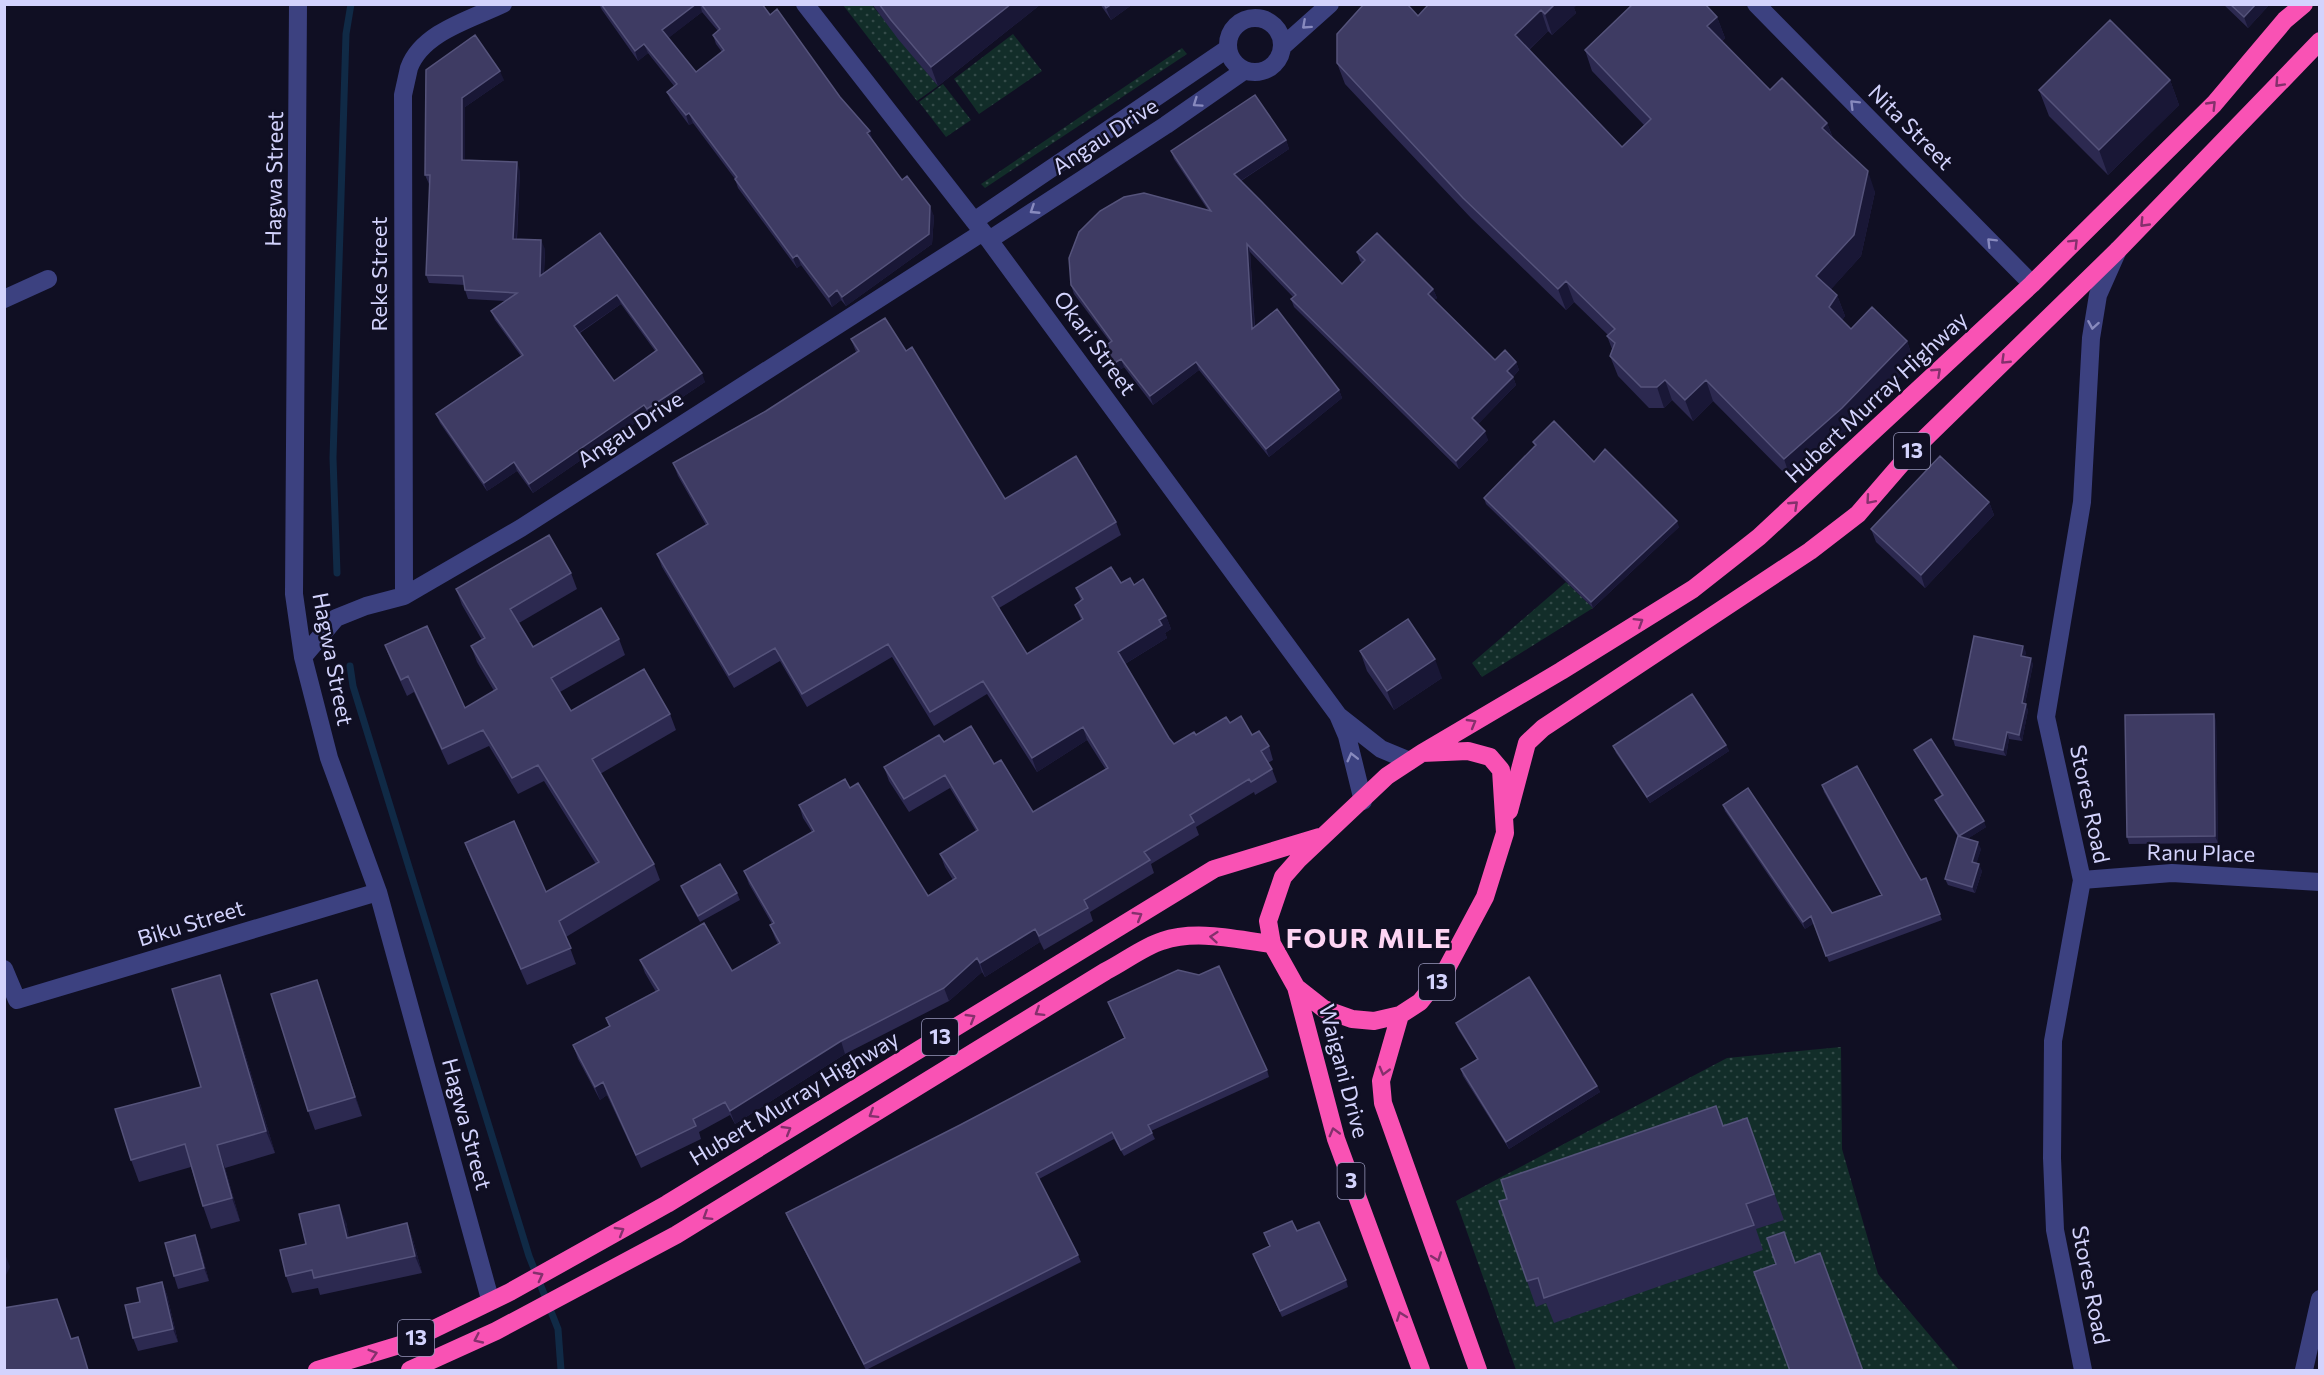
<svg xmlns="http://www.w3.org/2000/svg" width="2324" height="1375" font-family="Commissioner,sans-serif">
	<defs>
		<pattern id="grass-dots" width="8" height="8" patternUnits="userSpaceOnUse" patternTransform="scale(1.5)"><rect width="8" height="8" fill="#122d29"/><path d="M2 2h.1M6 6h.1" fill="none" stroke="#344b49" stroke-width="1.8" stroke-linecap="round"/></pattern>
	</defs>
	<rect width="100%" height="100%" fill="#100f23"/>
	<path fill="url(#grass-dots)" d="M843,5H872L938,86L917,101Z
		M1013,34L1042,71L979,114L954,79Z
		M1182,48L1187,54L985,188L981,184Z
		M943,84L971,120L946,137L919,102Z
		M1566,582L1593,608L1482,677L1472,663Z
		M1841,1047L1842,1149L1878,1274L1959,1370H1516L1456,1201L1727,1058Z"/>
	<g fill="none" stroke-linecap="round" stroke-linejoin="round">
		<path stroke="#102a46" stroke-width="7" d="M337,573L333,458L346,34L351,4
			M350,666L353,686L529,1256L558,1329L561,1370"/>
		<path stroke="#3c4180" stroke-width="18" d="M298,4L294,594L303,657L329,758L378,892L490,1299
			M805,4L989,240L1338,715L1347,736L1363,801
			M1756,4L2032,284
			M1228 45a27 27 0 1 1 54 0a27 27 0 1 1-54 0Z
			M1283,46L1330,4
			M974,221L1227,49
			M989,240L1166,125L1245,70
			M4,299L48,279
			M404,596L403,95C405,86 407,77 409,68C422,32 472,19 503,4
			M303,657L336,618L366,606L404,596L521,528L983,232
			M1339,716L1381,749L1410,761
			M2082,880L2172,873L2320,882
			M4,969L17,1000L378,892
			M2083,1370L2055,1230L2052,1158L2053,1041L2082,880L2046,717L2082,502L2091,338L2098,295L2118,250
			M2304,1370L2320,1299"/>
		<path stroke="#f952b4" stroke-width="18" d="M1422,753L1468,751L1490,757L1501,770L1505,833L1485,897L1447,968L1420,1002L1400,1015L1374,1021L1352,1019L1324,1009L1296,987L1272,944L1268,921L1283,877L1298,860L1387,776L1422,753L1561,671L1693,589L1759,537L2032,284L2214,104L2285,20L2304,4
			M1509,811L1527,743L1543,728L1810,551L1858,514L1915,448L2118,250L2320,41
			M1296,987L1336,1139L1421,1370
			M1400,1015L1381,1081L1383,1103L1478,1370
			M317,1370L403,1344L510,1292L667,1204L1214,869L1319,837
			M410,1370L496,1331L676,1235L1106,971C1124,962 1143,947 1162,941C1197,929 1238,940 1272,944"/>
	</g>
	<path fill="#2c2950" fill-rule="evenodd" d="M599,4H762L840,97L902,180L934,216L932,244L846,306L841,300L832,307L801,265L797,268L738,188L735,179L693,123L689,125L671,101L667,92L674,86L648,53L638,61L602,10ZM702,12L718,31L713,35L716,44L722,52L696,72L668,38Z
		M872,4H1041L938,86L898,39Z
		M1100,4H1133L1111,20Z
		M2223,4H2270L2248,28Z
		M1574,8L1576,13L1552,35L1548,31L1529,50L1622,147L1644,125L1592,71L1585,50L1717,17L1725,38L1722,41L1770,90L1827,123L1833,138L1875,192L1861,256L1831,289L1837,295L1845,316L1842,320L1851,329L1907,341L1914,362L1850,428L1791,480L1713,401L1693,421L1672,400L1664,408H1649L1618,376L1610,356L1612,349L1607,336L1608,335L1574,302L1566,310L1471,218L1345,84L1337,63L1418,16Z
		M426,70L504,80L465,107V160L520,171L517,239L545,249L544,274L600,233L705,382L651,418L648,414L533,493L517,471L487,491L440,423L436,414L521,356L495,320L491,311L505,301L468,299L465,290V285L429,283L426,275L430,184H429L425,175ZM621,304L655,351L614,381L580,333Z
		M2170,80L2179,105L2108,175L2049,116L2039,90Z
		M1286,140L1289,149L1241,181L1342,284L1362,263L1360,261L1357,252L1433,289L1437,298L1434,300L1495,360L1516,362L1519,370L1513,377L1516,385L1478,424L1488,440L1459,469L1294,307L1291,299L1293,297L1250,252L1255,327L1339,390L1342,398L1269,457L1199,370L1153,405L1124,367L1116,373L1105,357L1101,349L1110,342L1074,294L1071,285L1208,210L1174,159L1171,151Z
		M851,339L906,351L1005,499L1116,522L1121,535L999,608L1027,654L1081,620L1075,605L1081,601L1076,588L1121,583L1134,585L1166,616L1171,629L1165,633L1167,638L1125,664L1169,738L1174,744L1230,723L1252,735L1269,746L1273,760L1268,763L1272,769L1277,782L1255,795L1254,792L1196,827L1199,835L1151,864L1154,873L1090,912L1093,921L1044,950L1040,942L985,977L982,972L949,1001L845,1054L735,1124L730,1115L699,1132L701,1139L641,1168L607,1095L600,1100L578,1059L573,1045L609,1027L606,1018L656,992L645,973L640,960L732,971L778,944L775,938L770,925L772,924L749,884L744,871L812,832L803,818L799,805L850,788L928,896L953,880L945,867L940,854L976,831L950,788L909,812L889,781L884,767L944,742L994,764L1033,812L1106,770L1087,740L1037,772L987,694L934,726L892,657L807,707L780,661L734,688L662,567L657,554L706,525L678,476L673,463L766,411L856,352Z
		M1533,442L1594,462L1679,527L1593,608L1486,504L1484,498L1535,446Z
		M1989,502L1994,515L1925,588L1876,542L1871,529Z
		M571,573L577,589L519,623L533,647L619,639L625,655L560,692L571,711L670,714L676,730L600,774L654,864L660,880L566,937L576,964L527,985L471,859L465,843L546,892L596,864L544,781L518,794L489,746L448,765L414,692L407,696L391,661L385,645L465,708L494,691L477,662L471,646L482,640L462,605L456,589Z
		M1360,651L1442,678L1394,710L1367,671Z
		M2026,652L2025,656L2033,664L2025,704L2028,710L2022,741L2009,739L2006,756L1955,746L1953,739Z
		M2216,720L2218,843L2129,844L2127,837Z
		M1726,745L1729,751L1650,803L1616,753L1613,746Z
		M1914,750L1986,827L1967,839L1981,849L1976,863L1982,871L1975,893L1948,885L1945,879L1958,837L1938,806L1935,800L1942,796L1917,756Z
		M1822,785L1921,880L1926,878L1942,920L1829,962L1814,923L1805,929L1725,811L1723,805L1832,913L1881,895L1824,792Z
		M681,886L737,893L740,900L700,922L683,892Z
		M317,980L362,1116L315,1130L308,1111Z
		M228,998L275,1153L225,1168L240,1221L211,1229L203,1206L191,1167L139,1182L131,1160L201,1087Z
		M1108,1002L1267,1070L1269,1077L1151,1131L1155,1139L1124,1156L1114,1139L1039,1179L1078,1255L1081,1262L866,1370L788,1219L786,1213L960,1125L1124,1038Z
		M1456,1023L1597,1086L1600,1092L1509,1149L1463,1076L1461,1069L1477,1059L1458,1029Z
		M1747,1118L1784,1220L1756,1229L1763,1250L1554,1323L1546,1303L1536,1307L1499,1201Z
		M346,1222L349,1238L407,1223L413,1240L422,1273L320,1295L318,1288L292,1293L286,1276L306,1244Z
		M1297,1231L1346,1280L1348,1287L1282,1317L1253,1254L1270,1246L1264,1233Z
		M200,1248L209,1281L178,1289L174,1276Z
		M162,1282L167,1295L178,1342L138,1351L133,1338L140,1302Z"/>
	<path fill="#191736" d="M696,4H700L702,12L666,40L662,30Z
		M1011,4H1041L938,86L931,67Z
		M1112,4H1133L1111,20L1106,8Z
		M1555,4H1578L1574,8L1576,13L1552,35L1545,14Z
		M2256,4H2270L2248,28L2244,17Z
		M1541,10L1548,31L1522,56L1515,35Z
		M1717,17L1725,38L1715,47L1707,26Z
		M644,44L648,53L638,61L635,51Z
		M500,71L504,80L465,107V168L462,160V98Z
		M2170,80L2179,105L2108,175L2099,150Z
		M689,113L693,123L689,125L686,115Z
		M1827,123L1835,144L1822,128Z
		M870,131L873,141L871,143L867,133Z
		M1286,140L1289,149L1237,183L1234,174Z
		M517,162L520,171L516,248L513,239Z
		M1868,171L1875,192L1861,256L1824,297L1816,276Z
		M930,206L934,216L932,244L846,306L842,297Z
		M541,240L545,249L543,285L540,276Z
		M1247,244L1250,252L1255,337L1252,329Z
		M797,255L801,265L797,268L793,258Z
		M1566,281L1574,302L1566,310L1558,289Z
		M1433,289L1437,298L1431,303L1428,294Z
		M837,290L841,300L832,307L829,297Z
		M617,295L621,304L577,334L574,326Z
		M1837,295L1845,316L1837,328L1829,307Z
		M1907,341L1914,362L1850,428L1791,480L1784,459Z
		M1121,359L1124,367L1116,373L1113,364Z
		M1196,362L1199,370L1153,405L1150,396Z
		M1516,362L1519,370L1510,380L1507,371Z
		M702,373L705,382L651,418L647,409Z
		M1513,377L1516,385L1475,427L1472,418Z
		M1665,380L1672,400L1664,408L1657,387Z
		M1706,380L1713,401L1693,421L1685,400Z
		M1339,390L1342,398L1269,457L1266,449Z
		M644,405L648,414L533,493L529,484Z
		M1485,431L1488,440L1459,469L1456,461Z
		M514,462L517,471L487,491L484,483Z
		M1989,502L1994,515L1925,588L1921,575Z
		M1677,521L1679,527L1593,608L1591,602Z
		M1166,616L1171,629L1165,633L1167,638L1123,665L1118,652Z
		M2023,646L2026,652L2023,662L2021,656Z
		M2031,658L2033,664L2024,709L2022,703Z
		M1435,659L1442,678L1394,710L1387,691Z
		M2026,704L2028,710L2022,741L2019,735Z
		M2214,714L2216,720L2218,843L2215,836Z
		M1083,727L1087,740L1037,772L1032,758Z
		M2007,732L2009,739L2006,756L2003,750Z
		M1726,745L1729,751L1650,803L1647,797Z
		M1984,821L1986,827L1961,843L1959,836Z
		M1978,842L1981,849L1975,869L1972,862Z
		M1979,864L1982,871L1975,893L1972,887Z
		M1811,916L1814,923L1805,929L1803,922Z
		M1035,929L1040,942L985,977L980,963Z
		M977,958L982,972L949,1001L944,988Z
		M220,975L228,998L275,1153L266,1131Z
		M317,980L324,1000L362,1116L355,1097Z
		M841,1041L845,1054L735,1124L730,1111Z
		M603,1082L607,1095L600,1100L595,1087Z
		M1597,1086L1600,1092L1509,1149L1506,1142Z
		M217,1145L225,1168L240,1221L232,1198Z
		M339,1205L346,1222L353,1256L347,1238Z
		M407,1223L413,1240L422,1273L415,1256Z
		M195,1235L200,1248L209,1281L204,1268Z
		M4,1251L10,1267L4,1279Z
		M162,1282L167,1295L178,1342L173,1329Z
		M78,1337L85,1356L89,1371L88,1370Z"/>
	<path fill="#3e3b63" stroke="#55537b" stroke-width="1.5" fill-rule="evenodd" d="M601,4H696L662,30L696,72L724,50L713,35L720,29L701,4H762L770,15L777,9L840,97L870,131L867,133L902,180L907,176L930,206L929,234L842,297L837,290L829,297L797,255L793,258L735,179L737,177L689,113L686,115L667,92L677,84L644,44L635,51Z
		M879,4H1011L931,67L891,20Z
		M1104,4H1112L1106,8Z
		M1364,4H1407L1418,16L1429,4H1555L1545,14L1541,10L1515,35L1622,147L1651,119L1585,50L1633,4H1705L1717,17L1707,26L1770,90L1782,78L1827,123L1822,128L1868,171L1854,235L1816,276L1837,295L1829,307L1851,329L1872,307L1907,341L1842,408L1784,459L1706,380L1685,400L1665,380L1657,387H1641L1610,356L1615,343L1607,336L1615,329L1566,281L1558,289L1463,198L1337,63V34Z
		M2230,4H2256L2244,17Z
		M2110,20L2170,80L2099,150L2039,90Z
		M475,35L500,71L462,98V160L517,162L513,239L541,240L540,276L600,233L702,373L647,409L644,405L529,484L514,462L484,483L436,414L523,355L491,311L517,293L465,290L463,276L426,275L430,175H425L426,70ZM617,295L657,350L614,381L574,326Z
		M1255,95L1286,140L1234,174L1262,202L1342,284L1365,260L1357,252L1377,233L1433,289L1428,294L1495,360L1505,350L1516,362L1507,371L1513,377L1472,418L1485,431L1456,461L1291,299L1296,295L1247,244L1252,329L1277,309L1339,390L1266,449L1196,362L1150,396L1121,359L1113,364L1101,349L1112,341L1071,285L1069,258L1079,232L1100,211L1124,197L1144,193L1211,211L1171,151Z
		M885,318L906,351L912,347L1005,499L1076,456L1116,522L992,597L1027,654L1083,619L1075,605L1083,599L1076,588L1111,567L1121,583L1130,578L1134,585L1143,579L1166,616L1159,620L1162,625L1118,652L1169,738L1174,744L1194,732L1196,735L1226,717L1230,723L1241,716L1252,735L1259,731L1269,746L1261,751L1272,769L1251,782L1249,779L1190,815L1194,822L1144,852L1150,860L1084,900L1088,908L1039,936L1035,929L980,963L977,958L944,988L841,1041L730,1111L725,1102L693,1119L696,1126L636,1155L603,1082L595,1087L573,1045L610,1026L606,1018L659,990L640,960L704,923L732,971L780,943L770,925L774,923L744,871L814,831L799,805L845,779L850,788L858,783L928,896L956,878L940,854L978,830L945,775L904,799L884,767L939,735L944,742L971,726L994,764L1001,760L1033,812L1108,768L1083,727L1032,758L983,681L930,712L888,644L802,694L775,648L729,675L657,554L708,524L673,463L766,411L859,351L851,339Z
		M1554,421L1594,462L1605,449L1677,521L1591,602L1484,498L1536,445L1533,442Z
		M1940,456L1989,502L1921,575L1871,529Z
		M549,535L571,573L510,609L533,647L601,608L619,639L551,678L571,711L644,669L670,714L592,759L654,864L559,921L571,948L521,969L465,843L514,821L546,892L599,862L538,765L512,778L483,730L442,749L408,676L401,680L385,645L427,626L465,708L497,689L471,646L485,638L456,589Z
		M1408,619L1435,659L1387,691L1360,651Z
		M1974,636L2023,646L2021,656L2031,658L2022,703L2026,704L2019,735L2007,732L2003,750L1953,739Z
		M1692,694L1726,745L1647,797L1613,746Z
		M2214,714L2215,836L2127,837L2125,715Z
		M1931,739L1984,821L1959,836L1935,800L1943,795L1914,750Z
		M1857,766L1921,880L1926,878L1940,914L1826,956L1811,916L1803,922L1723,805L1748,788L1832,913L1882,895L1822,785Z
		M1958,836L1978,842L1972,862L1979,864L1972,887L1945,879Z
		M720,864L737,893L698,916L681,886Z
		M1219,966L1267,1070L1148,1125L1152,1133L1121,1150L1112,1132L1036,1173L1078,1255L864,1364L786,1213L960,1125L1125,1038L1108,1002L1178,970L1199,975Z
		M220,975L266,1131L217,1145L232,1198L203,1206L185,1144L131,1160L115,1109L201,1087L172,989Z
		M1529,977L1597,1086L1506,1142L1461,1069L1478,1059L1456,1023Z
		M317,980L355,1097L308,1111L271,994Z
		M1716,1106L1723,1126L1747,1118L1774,1194L1746,1204L1754,1225L1544,1298L1538,1278L1527,1281L1499,1201L1507,1199L1501,1180Z
		M339,1205L347,1238L407,1223L415,1256L314,1278L312,1270L286,1276L280,1250L306,1244L299,1214Z
		M1292,1221L1297,1231L1319,1222L1346,1280L1280,1311L1253,1254L1270,1246L1264,1233Z
		M1784,1232L1795,1263L1820,1253L1863,1371H1790L1754,1272L1776,1264L1767,1238Z
		M195,1235L204,1268L174,1276L165,1243Z
		M162,1282L173,1329L133,1338L125,1305L140,1302L137,1288Z
		M57,1299L71,1339L78,1337L88,1370L85,1371H4V1308Z"/>
	<defs><path id="oneway-chevron" d="M-2-3.5L2.5 0L-2 3.5" fill="none" stroke-width="1.6" stroke-linecap="round" stroke-linejoin="round" transform="scale(1.5)"/></defs>
	<g stroke="#888abe">
		<use href="#oneway-chevron" transform="translate(1306 25) rotate(138)"/>
		<use href="#oneway-chevron" transform="translate(1197 103) rotate(145)"/>
		<use href="#oneway-chevron" transform="translate(1854 104) rotate(-135)"/>
		<use href="#oneway-chevron" transform="translate(1034 210) rotate(147)"/>
		<use href="#oneway-chevron" transform="translate(1991 242) rotate(-135)"/>
		<use href="#oneway-chevron" transform="translate(2093 325) rotate(100)"/>
		<use href="#oneway-chevron" transform="translate(1352 757) rotate(-104)"/>
	</g>
	<g stroke="#84306c">
		<use href="#oneway-chevron" transform="translate(2279 83) rotate(133)"/>
		<use href="#oneway-chevron" transform="translate(2212 105) rotate(-46)"/>
		<use href="#oneway-chevron" transform="translate(2144 223) rotate(134)"/>
		<use href="#oneway-chevron" transform="translate(2074 243) rotate(-45)"/>
		<use href="#oneway-chevron" transform="translate(2005 360) rotate(136)"/>
		<use href="#oneway-chevron" transform="translate(1937 372) rotate(-43)"/>
		<use href="#oneway-chevron" transform="translate(1870 500) rotate(131)"/>
		<use href="#oneway-chevron" transform="translate(1794 505) rotate(-43)"/>
		<use href="#oneway-chevron" transform="translate(1639 622) rotate(-32)"/>
		<use href="#oneway-chevron" transform="translate(1472 723) rotate(-30)"/>
		<use href="#oneway-chevron" transform="translate(1138 916) rotate(-31)"/>
		<use href="#oneway-chevron" transform="translate(1214 937) rotate(-175)"/>
		<use href="#oneway-chevron" transform="translate(1039 1012) rotate(148)"/>
		<use href="#oneway-chevron" transform="translate(971 1018) rotate(-31)"/>
		<use href="#oneway-chevron" transform="translate(1384 1071) rotate(105)"/>
		<use href="#oneway-chevron" transform="translate(873 1114) rotate(148)"/>
		<use href="#oneway-chevron" transform="translate(787 1130) rotate(-31)"/>
		<use href="#oneway-chevron" transform="translate(1334 1132) rotate(-105)"/>
		<use href="#oneway-chevron" transform="translate(707 1216) rotate(148)"/>
		<use href="#oneway-chevron" transform="translate(620 1231) rotate(-30)"/>
		<use href="#oneway-chevron" transform="translate(1437 1257) rotate(70)"/>
		<use href="#oneway-chevron" transform="translate(539 1276) rotate(-28)"/>
		<use href="#oneway-chevron" transform="translate(1401 1316) rotate(-110)"/>
		<use href="#oneway-chevron" transform="translate(478 1339) rotate(155)"/>
		<use href="#oneway-chevron" transform="translate(373 1354) rotate(-17)"/>
	</g>
	<g text-anchor="middle" stroke-width="5" stroke-linejoin="round" paint-order="stroke">
		<g fill="#100f23" stroke="#9898bc" stroke-width="1.5">
			<rect x="1894" y="433" width="36" height="36" rx="4.5"/>
			<rect x="1419" y="964" width="36" height="36" rx="4.5"/>
			<rect x="922" y="1019" width="36" height="36" rx="4.5"/>
			<rect x="1337.5" y="1163" width="27" height="36" rx="4.5"/>
			<rect x="398" y="1320" width="36" height="36" rx="4.5"/>
		</g>
		<g font-size="21" font-weight="bold" fill="#d3d3fd">
			<text x="1912" y="458">13</text>
			<text x="1437" y="989">13</text>
			<text x="940" y="1044">13</text>
			<text x="1351" y="1188">3</text>
			<text x="416" y="1345">13</text>
		</g>
		<g font-size="22" fill="#d3d3fd" stroke="#100f23">
			<text transform="translate(1911 127) rotate(45)" y="8">Nita Street</text>
			<text transform="translate(1105 136) rotate(-33)" y="8">Angau Drive</text>
			<text transform="translate(274 179) rotate(-89)" y="8">Hagwa Street</text>
			<text transform="translate(379 274) rotate(-90)" y="8">Reke Street</text>
			<text transform="translate(1095 343) rotate(54)" y="8">Okari Street</text>
			<text transform="translate(1876 397) rotate(-43)" y="8">Hubert Murray Highway</text>
			<text transform="translate(630 429) rotate(-33)" y="8">Angau Drive</text>
			<text transform="translate(333 659) rotate(79)" y="8">Hagwa Street</text>
			<text transform="translate(2090 804) rotate(78)" y="8">Stores Road</text>
			<text transform="translate(2201 853) rotate(1)" y="8">Ranu Place</text>
			<text transform="translate(191 923) rotate(-17)" y="8">Biku Street</text>
			<text transform="translate(1344 1071) rotate(75)" y="8">Waigani Drive</text>
			<text transform="translate(794 1098) rotate(-31)" y="8">Hubert Murray Highway</text>
			<text transform="translate(467 1124) rotate(75)" y="8">Hagwa Street</text>
			<text transform="translate(2091 1285) rotate(79)" y="8">Stores Road</text>
		</g>
		<g font-size="28" font-weight="bold" letter-spacing="1.5" fill="#fdd5f3" stroke="#100f23">
			<text x="1369" y="948">FOUR MILE</text>
		</g>
	</g>
	<rect width="2324" height="1375" fill="none" stroke="#d3d3fd" stroke-width="12"/>
</svg>
